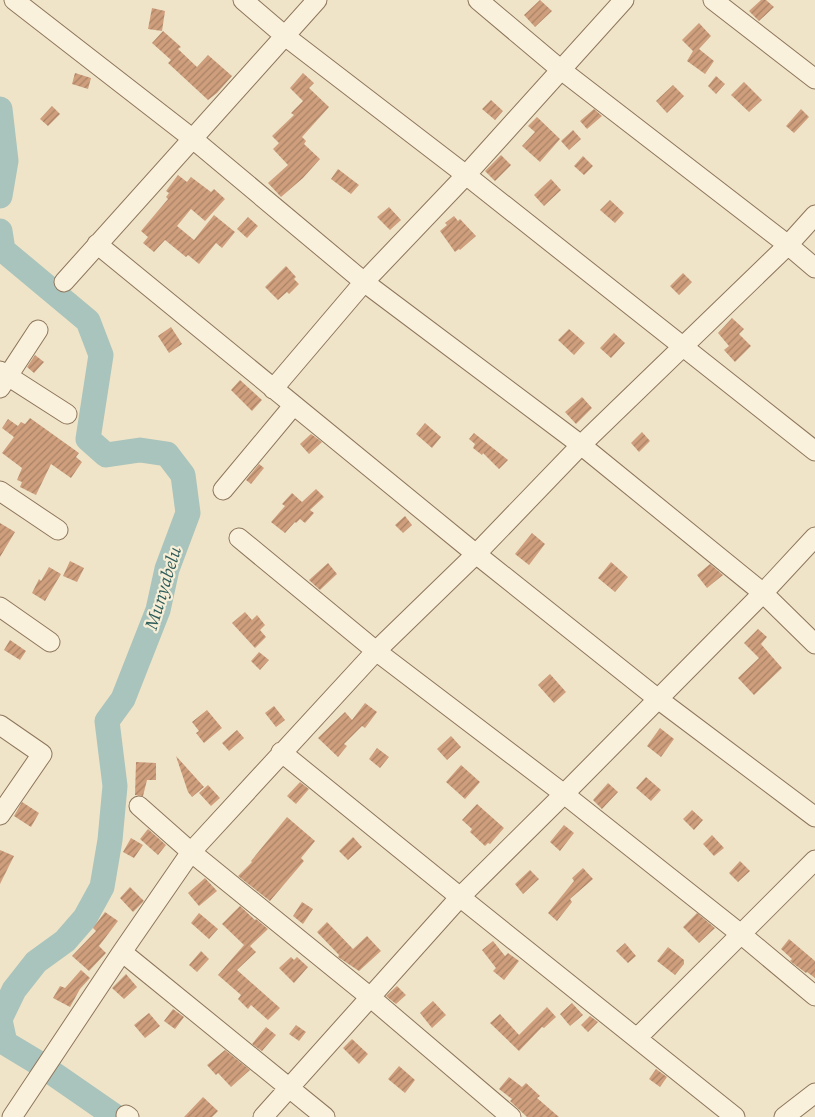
<svg xmlns="http://www.w3.org/2000/svg" width="815" height="1117" font-family="'Source Serif 4',serif">
	<defs>
		<pattern id="building-hatch" width="6" height="6" patternUnits="userSpaceOnUse" patternTransform="scale(1.25)"><rect width="6" height="6" fill="#cf9f7d"/><path d="M-1 1l2-2M0 6l6-6M5 7l2-2" fill="none" stroke="#a98266"/></pattern>
	</defs>
	<rect width="100%" height="100%" fill="#f0e4c8"/>
	<g fill="none" stroke-linecap="round" stroke-linejoin="round">
		<path stroke="#a9c4bc" stroke-width="25" d="M0,109L6,161L0,196
			M0,231L3,250L88,321L101,355L88,439L106,455L140,450L167,454L183,475L188,513L167,569L158,610L123,699L107,721L115,786L110,840L102,887L85,918L65,941L36,962L14,990L0,1019
			M0,1020L5,1043L35,1061L116,1117"/>
	</g>
	<path fill="url(#building-hatch)" d="M540,0L552,11L535,27L524,15Z
		M761,0H766L774,7L759,21L749,11Z
		M152,8L165,11L162,31L148,29Z
		M699,23L711,36L699,49L714,61L705,74L687,61L693,51L682,40Z
		M163,31L181,47L178,49L197,67L208,55L232,76L217,93L208,100L168,63L171,60L152,43Z
		M75,73L91,78L88,89L72,84Z
		M303,73L314,83L309,88L329,107L302,137L306,141L304,144L320,159L303,178L281,197L268,183L288,165L273,149L279,143L272,136L294,115L291,113L303,101L290,88Z
		M716,76L725,84L716,94L708,86Z
		M744,82L762,100L749,112L731,95Z
		M673,85L684,96L667,113L656,101Z
		M491,100L503,111L495,120L482,109Z
		M52,106L60,114L48,126L40,119Z
		M594,109L602,116L587,129L580,121Z
		M801,109L809,117L794,133L786,126Z
		M537,117L560,139L540,162L522,146L535,132L528,126Z
		M573,130L581,139L569,150L561,141Z
		M501,155L511,165L495,181L485,171Z
		M583,156L593,166L584,175L574,166Z
		M338,169L359,185L351,194L331,179Z
		M178,175L187,182L191,177L211,192L214,189L225,199L205,221L191,209L177,226L194,240L214,215L235,232L222,248L216,243L199,264L188,255L186,257L165,240L154,252L143,243L148,237L141,231L168,199L166,197L169,193L166,191Z
		M551,179L561,190L544,206L534,195Z
		M610,200L624,213L615,223L600,210Z
		M389,207L401,220L390,230L377,217Z
		M454,216L458,221L460,219L476,236L460,250L459,249L455,252L440,231L447,225L445,223Z
		M248,217L258,226L247,238L237,229Z
		M286,266L296,277L294,279L299,284L289,294L287,292L278,300L265,287Z
		M683,273L692,282L679,295L670,286Z
		M732,318L744,329L739,334L751,346L735,362L724,350L729,346L718,333Z
		M171,327L182,344L169,353L158,336Z
		M569,329L585,343L574,355L558,340Z
		M614,333L625,343L611,358L600,348Z
		M35,355L44,362L34,373L27,367Z
		M240,380L262,400L252,411L231,390Z
		M582,397L592,408L576,424L565,412Z
		M30,418L79,453L76,457L82,462L71,478L51,464L36,495L20,487L22,482L17,480L22,468L2,453L14,437L2,428L8,419L18,426L21,422L25,424Z
		M425,423L441,437L432,448L416,434Z
		M642,432L650,441L639,452L631,443Z
		M474,433L508,460L499,469L483,453L482,455L473,448L475,444L469,439Z
		M311,434L322,442L309,454L300,444Z
		M259,464L264,468L251,484L246,480Z
		M316,489L324,497L310,510L314,513L305,523L300,519L296,523L295,522L285,533L271,522L285,506L282,504L292,493L302,502Z
		M405,516L412,525L403,533L395,525Z
		M0,523L15,532L0,557Z
		M532,533L545,544L529,565L515,554Z
		M70,561L84,568L77,582L63,576Z
		M611,562L628,577L615,592L598,578Z
		M328,563L337,574L320,590L309,580Z
		M710,564L723,575L707,588L697,575Z
		M49,567L61,574L45,601L32,593L39,579L41,581Z
		M245,612L252,620L257,615L265,625L260,630L266,637L255,648L232,623Z
		M758,629L767,637L761,644L782,668L754,695L738,678L759,658L744,643Z
		M10,640L26,651L20,660L4,650Z
		M259,652L269,660L260,670L251,661Z
		M550,674L566,692L554,703L538,685Z
		M365,703L377,712L365,728L362,726L344,744L347,746L338,757L318,738L345,712L352,720Z
		M274,706L285,720L276,727L265,713Z
		M207,710L222,728L204,743L196,733L199,731L192,722Z
		M660,728L674,739L661,757L647,746Z
		M237,730L244,738L229,751L222,743Z
		M451,736L461,747L447,760L437,749Z
		M377,748L389,757L380,768L369,759Z
		M176,756L204,787L192,797L188,792Z
		M136,762L156,763V780H147L143,796L135,795Z
		M461,765L480,782L465,799L446,782Z
		M646,777L661,790L651,801L636,788Z
		M300,782L309,789L296,804L287,796Z
		M608,783L618,792L602,809L593,800Z
		M208,785L220,798L211,806L199,793Z
		M22,802L39,813L31,827L14,816Z
		M477,804L504,828L490,844L488,843L485,846L470,832L472,829L462,820Z
		M692,810L703,820L694,830L683,819Z
		M287,817L315,841L301,858L304,861L270,901L238,876L252,862L251,861Z
		M564,825L574,833L560,851L550,842Z
		M148,829L166,845L158,855L140,839Z
		M712,835L724,848L714,856L703,844Z
		M353,837L362,847L348,860L339,851Z
		M131,838L143,845L134,858L123,852Z
		M0,850L14,856L0,884Z
		M740,861L750,871L738,882L729,873Z
		M583,868L593,879L570,899L572,902L557,921L548,913L574,881L572,878Z
		M530,870L539,879L523,894L515,884Z
		M205,878L217,891L199,906L188,893Z
		M130,887L144,901L133,912L120,898Z
		M302,902L313,909L303,924L293,916Z
		M240,906L255,920L256,919L268,929L250,946L256,952L237,970L280,1008L268,1020L251,1005L248,1009L238,999L241,995L218,975L244,945L222,924Z
		M105,912L118,921L99,946L106,953L89,971L72,956L96,931L93,928Z
		M199,913L218,929L209,939L191,923Z
		M697,913L715,928L699,943L683,927Z
		M327,922L353,949L367,936L381,951L359,971L338,957L339,955L317,932Z
		M789,939L815,961V978L807,972L806,973L790,961L792,959L781,949Z
		M493,941L505,956L508,953L519,961L504,980L493,971L496,968L482,950Z
		M625,943L636,956L628,963L616,951Z
		M668,947L684,960V964L675,975L657,961Z
		M201,951L209,959L197,972L189,965Z
		M291,957L294,960L297,957L308,967L294,983L279,968Z
		M81,970L90,978L80,989L70,1007L53,998L60,986L65,988Z
		M126,974L137,987L124,999L112,988Z
		M397,986L406,995L396,1004L386,996Z
		M433,1001L446,1015L432,1028L420,1013Z
		M572,1003L583,1015L570,1026L560,1014Z
		M547,1007L556,1017L544,1028L542,1027L519,1051L490,1023L500,1014L519,1035Z
		M173,1009L184,1017L175,1029L164,1021Z
		M149,1013L160,1026L145,1038L134,1025Z
		M590,1016L598,1022L588,1032L581,1025Z
		M296,1025L306,1032L299,1041L289,1034Z
		M266,1027L276,1035L262,1051L252,1044Z
		M352,1039L368,1054L359,1064L343,1048Z
		M225,1050L250,1070L231,1087L218,1073L216,1075L207,1065Z
		M399,1066L415,1080L405,1093L388,1079Z
		M656,1069L667,1077L660,1087L649,1079Z
		M509,1077L522,1087L526,1083L540,1096L537,1098L559,1117H527L510,1101L512,1099L499,1089Z
		M203,1097L218,1111L212,1117H184Z"/>
	<g fill="none" stroke-linecap="round" stroke-linejoin="round">
		<defs>
			<path id="minor" d="M14,0L193,139L364,282L581,445L763,593L815,644
				M243,0L285,36L466,175L815,451
				M478,0L560,69L788,245L815,268
				M713,0L815,79
				M97,244L476,554L658,699L815,817
				M64,282L317,0
				M0,371L67,414
				M0,388L38,330
				M273,389L364,282L466,175L624,0
				M223,490L293,406
				M0,491L58,530
				M239,538L376,651L564,794L742,935L815,996
				M0,607L50,642
				M0,725L42,754L0,815
				M281,752L460,897L735,1117
				M139,806L191,852L370,997L511,1117
				M122,952L325,1117
				M637,1038L815,860
				M126,1115L129,1117
				M12,1117L122,952L191,852L376,651L476,554L581,445L788,245L815,215
				M263,1117L460,897L564,794L763,593L815,537
				M784,1117L815,1093"/>
		</defs>
		<use href="#minor" stroke="#8d765c" stroke-width="21"/>
		<use href="#minor" stroke="#faf1dc" stroke-width="19"/>
	</g>
	<g text-anchor="middle" stroke-width="4.5" stroke-linejoin="round" paint-order="stroke">
		<g font-size="18" font-style="italic" fill="#2f5d5a" stroke="#f7eed8">
			<text transform="translate(163 588) rotate(-73)" y="6">Munyabelu</text>
		</g>
	</g>
</svg>
